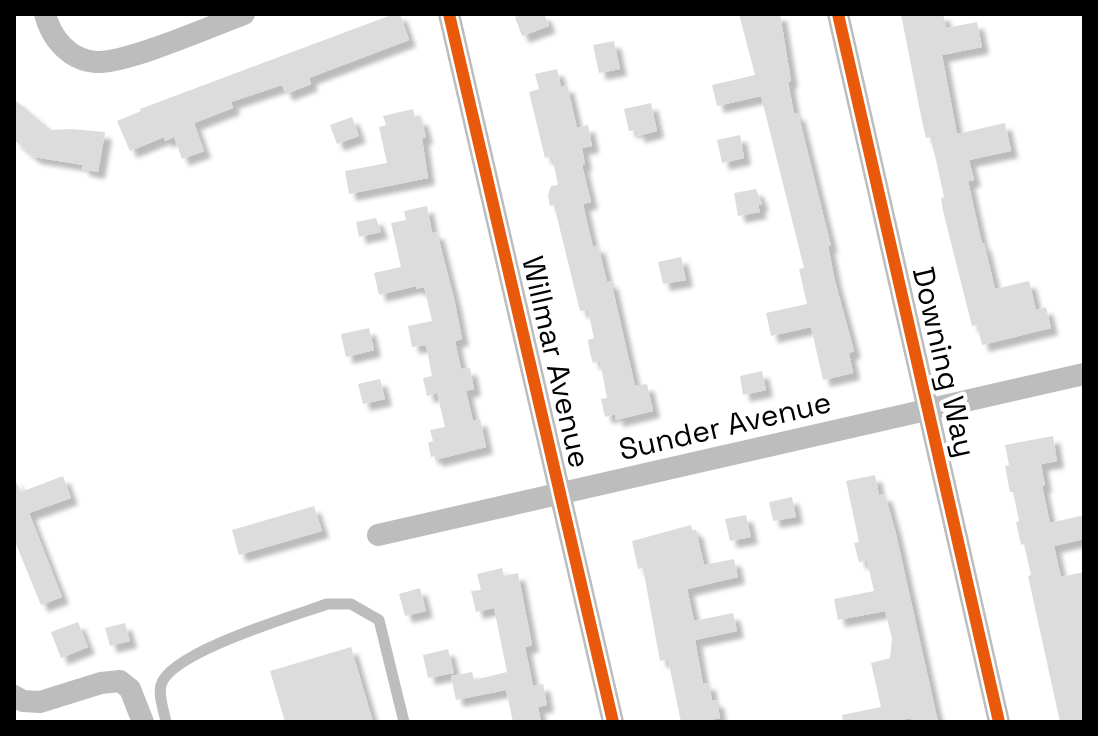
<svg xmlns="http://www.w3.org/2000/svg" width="1098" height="736" font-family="'Space Grotesk',sans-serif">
	<defs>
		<filter id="shadow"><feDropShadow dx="7" dy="7" stdDeviation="2" flood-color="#0004"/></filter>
	</defs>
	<rect width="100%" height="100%" fill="#fff"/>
	<path fill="#dcdcdc" filter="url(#shadow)" d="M394,14H400L409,40L309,78L311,84L286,94L282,85L231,102L233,108L194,123L204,151L182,159L174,137L165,141L164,137L130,151L117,121L141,111L140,109Z
		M524,14H544L549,26L522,36L515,17Z
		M739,14H780L791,81L788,82L794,114L798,113L831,246H828L835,281L854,351L849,353L853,373L823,380L811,327L771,336L766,313L807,304L799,269L804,268L761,96L717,106L712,85L755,75Z
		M901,14H943L946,28L977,22L982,47L942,55L957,134L1005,123L1011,151L969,160L974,180L968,181L982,244L984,243L995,289L1029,281L1036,310L1046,307L1051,328L982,345L977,325L972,326L943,211L941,198L944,197L936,160L930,137L926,138L922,121Z
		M614,41L620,69L599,73L593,45Z
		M557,69L561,87L567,85L577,128L588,125L592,146L582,148L585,164L582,165L591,202L583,204L588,226L593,247L598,245L607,282L611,281L635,386L647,384L653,411L616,420L615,414L605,417L601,399L607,398L600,361L593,363L590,353L588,340L594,338L588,310L580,311L554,205L550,206L548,195L551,186L558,185L552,156L545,158L529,92L539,89L535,74Z
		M14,99L51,130L71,129L105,132L98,172L82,169L83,165L34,157L14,140Z
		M651,103L657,131L638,136L636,130L629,131L624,109Z
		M413,109L415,119L421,118L426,137L422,138L428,178L349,194L345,171L387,163L379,127L386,125L383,116Z
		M352,117L359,136L337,144L330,125Z
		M740,135L744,158L722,163L717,140Z
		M756,189L762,204L758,205L760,212L738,216L734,193Z
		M427,206L432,233L437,232L455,303L462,339L455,341L461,369L470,368L474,389L466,391L473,421L480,419L486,447L435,460V456L431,457L428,443L433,441L430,430L445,427L437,393L427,396L423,378L432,376L426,345L412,347L408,326L432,321L424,287L416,289V286L379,295L374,273L401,267L391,223L406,220L404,211Z
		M376,218L381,232L359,237L356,222Z
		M681,257L686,280L663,284L658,262Z
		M369,328L374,350L346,357L341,334Z
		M762,371L766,390L743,395L740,376Z
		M380,379L385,399L363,404L358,384Z
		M1053,436L1057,461L1041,464L1045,486H1042L1050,523L1084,515V539L1054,546L1061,577L1084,572V673H1081L1084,691V722H1060L1028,576L1031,575L1024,544L1021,545L1016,522L1019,521L1013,492H1010L1005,466L1009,465L1005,445Z
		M875,475L879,495L885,494L896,534L938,722H912L911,718L891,722H843L842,715L881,707L871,663L890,658L892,638L885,611L838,620L834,599L874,591L867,561L859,562L854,543L859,542L846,481Z
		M63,476L71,498L29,513L62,597L41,605L14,539V478L21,492Z
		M792,497L796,517L773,521L769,502Z
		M314,506L322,531L239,555L232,530Z
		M746,515L751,537L730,541L725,519Z
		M691,525L692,530H696L704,565L734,559L738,577L687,589L694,621L733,613L737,631L695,640L703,684L709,683L712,701L717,700L720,718L700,722H681L668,659L660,661L643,568L638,569L632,541Z
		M502,568L504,576L518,573L532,645L525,647L533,686L543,684L547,705L538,707L541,722H513L506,690L456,700L451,676L472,672L474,680L507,672L494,608L476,612L471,591L481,590L477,574Z
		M420,588L426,611L405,616L399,594Z
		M78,622L88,647L61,658L51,632Z
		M125,623L130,641L110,646L105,628Z
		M351,647L373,722H285L270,671Z
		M448,649L454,673L428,678L423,655Z"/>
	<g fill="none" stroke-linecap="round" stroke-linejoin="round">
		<path stroke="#bdbdbd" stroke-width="11" d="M166,722C164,711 158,695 161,685C170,652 294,616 327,604H351L379,620L404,722"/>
		<path stroke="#bdbdbd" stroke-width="22" d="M45,14C51,38 69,60 96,62C125,64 212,26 244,14
			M449,14L613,722
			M838,14L999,722
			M378,535L1084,374
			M14,696L23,701L40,702L101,683L120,681L130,689L143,722"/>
		<defs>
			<path id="cycleway" d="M449,14L613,722
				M838,14L999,722"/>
		</defs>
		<use href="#cycleway" stroke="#fff" stroke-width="17"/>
		<use href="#cycleway" stroke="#e8590c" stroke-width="12"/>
	</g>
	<g text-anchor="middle" stroke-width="8" stroke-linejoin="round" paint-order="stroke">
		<g font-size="30" fill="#000" stroke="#fff">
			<text transform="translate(556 362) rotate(77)" y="10">Willmar Avenue</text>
			<text transform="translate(944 362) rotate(77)" y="10">Downing Way</text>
			<text transform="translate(725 426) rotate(-13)" y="10">Sunder Avenue</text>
		</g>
	</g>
	<rect width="1098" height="736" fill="none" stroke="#000000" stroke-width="32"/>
</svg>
